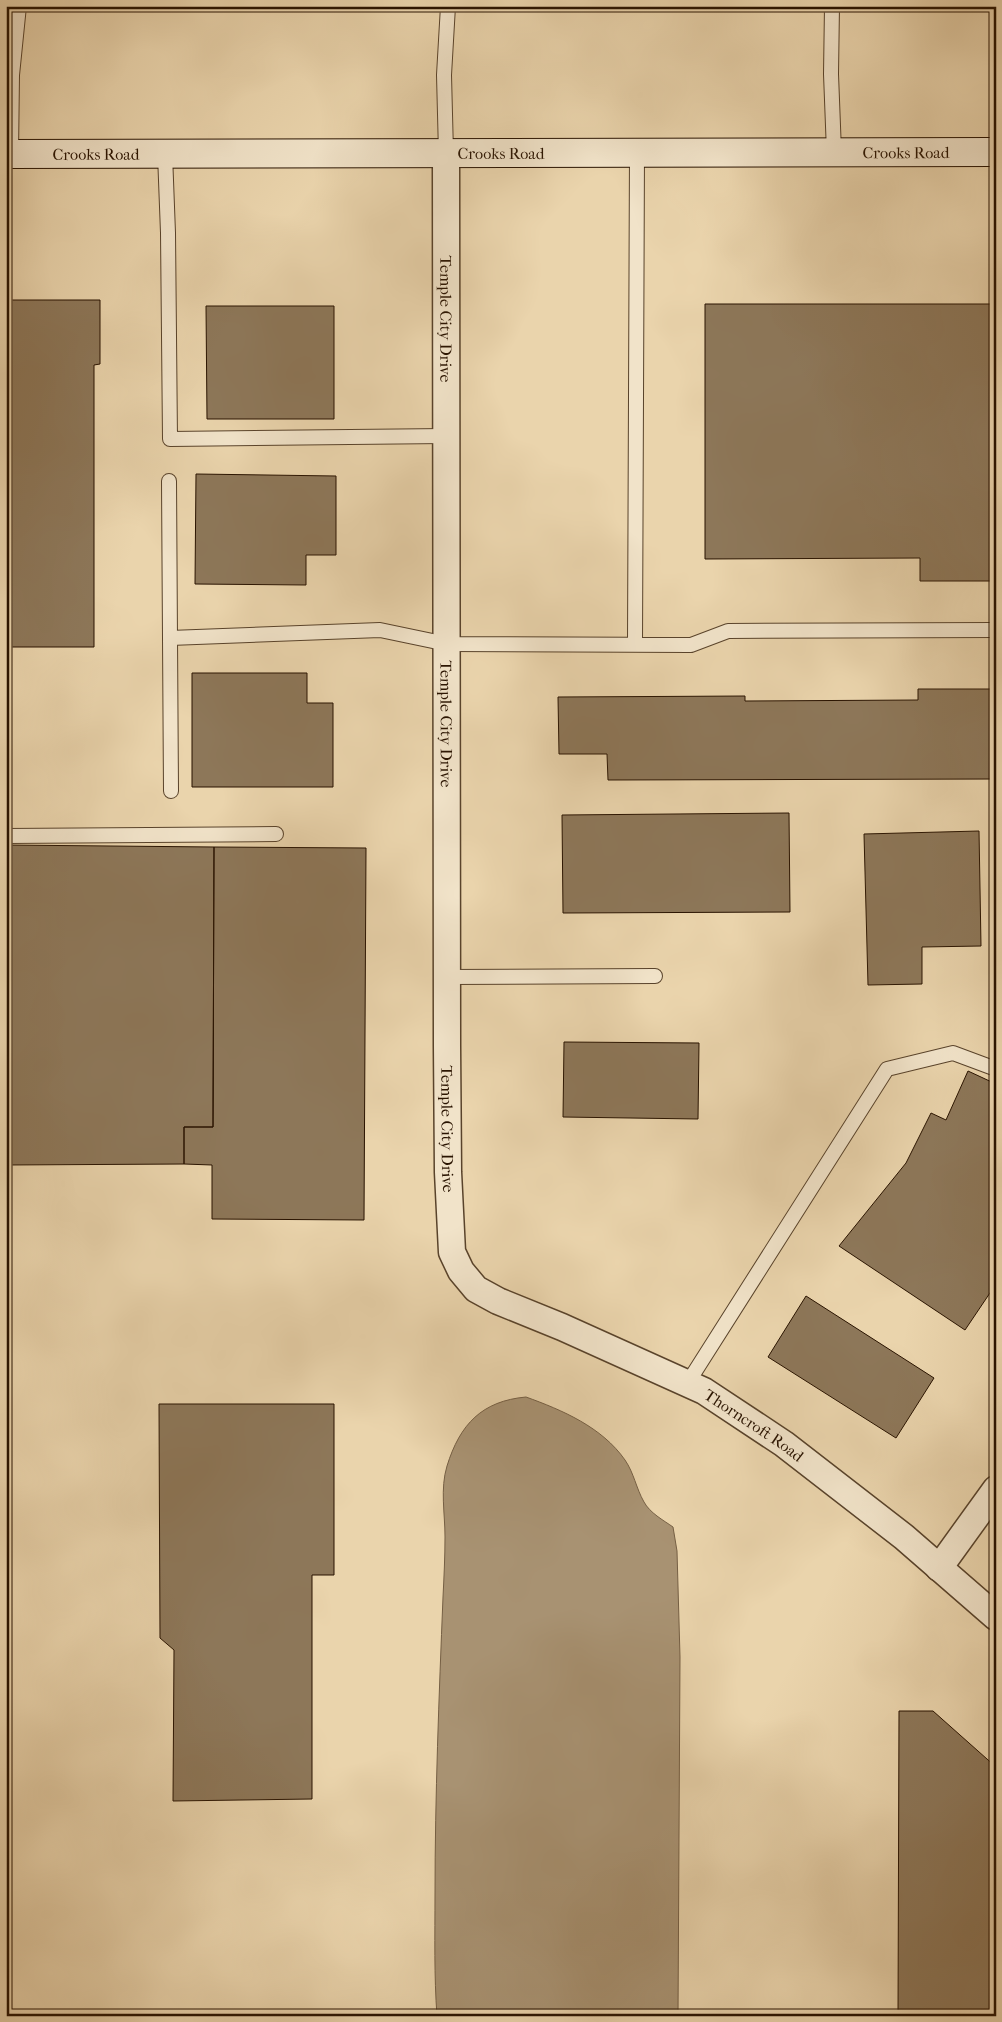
<svg xmlns="http://www.w3.org/2000/svg" width="1002" height="2022" font-family="'IM FELL French Canon',serif">
	<rect width="100%" height="100%" fill="#ead4ac"/>
	<filter id="stains"><feTurbulence type="fractalNoise" baseFrequency=".004" numOctaves="4"/><feColorMatrix values="0 0 0 0 .2 0 0 0 0 .09 0 0 0 0 .02 0 0 0 .5 -.17"/></filter>
	<radialGradient id="worn" r=".72"><stop offset=".6" stop-color="#630" stop-opacity="0"/><stop offset="1" stop-color="#630" stop-opacity=".3"/></radialGradient>
	<path fill="#a89272" stroke="#755f44" d="M526,1397C562,1410 602,1427 625,1460C634,1473 636,1488 644,1502C650,1513 663,1520 673,1527L677,1551L680,1657L678,2016H437C434,1975 435,1936 435,1895C435,1796 439,1697 443,1597C444,1577 445,1557 445,1537C445,1513 440,1489 447,1466C460,1424 482,1401 526,1397Z"/>
	<path fill="#8d7759" stroke="#291300" d="M6,300H100V364L94,365V647H6Z
		M705,304H996V581H920V558L705,559Z
		M206,306H334V419H207Z
		M196,474L336,476V555H306V585L195,584Z
		M192,673H307V703H333V787H192Z
		M918,689H996V779L608,780L607,754H559L558,697L745,696V701L918,700Z
		M789,813L790,912L563,913L562,815Z
		M979,831L981,946L922,947V984L868,985L864,834Z
		M6,845L214,847L213,1127H184V1164L6,1165Z
		M214,847L366,848L364,1220L212,1219V1165L184,1164V1127H213Z
		M564,1042L699,1043L698,1119L563,1117Z
		M968,1071L996,1084V1284L965,1330L839,1246L906,1163L931,1113L946,1120Z
		M806,1296L934,1378L896,1438L768,1357Z
		M159,1404H334V1575H312V1799L173,1801L174,1650L160,1638Z
		M899,1711H933L996,1767V2016H898Z"/>
	<g fill="none" stroke-linecap="round" stroke-linejoin="round">
		<defs>
			<path id="service" d="M832,6L831,74L834,152
				M446,153L444,75L448,6
				M11,154L12,75L19,6
				M165,154L168,233L170,439L446,436
				M169,481L170,638L380,630L447,644L691,645L728,631L996,630
				M170,638L171,791
				M635,644L637,152
				M6,836L276,834
				M448,977L655,976
				M687,1384L887,1069L953,1053L996,1069"/>
			<g id="minor">
				<path id="s1" d="M446,153L447,1046L448,1172L452,1252L461,1271L476,1289L498,1301L562,1327L704,1391L784,1444L904,1537L996,1617"/>
				<path d="M939,1568L996,1489"/>
			</g>
			<g id="secondary">
				<path id="s2" d="M6,154L996,152"/>
			</g>
		</defs>
		<use href="#service" stroke="#59432b" stroke-width="16"/>
		<use href="#minor" stroke="#59432b" stroke-width="29"/>
		<use href="#secondary" stroke="#291300" stroke-width="30"/>
		<use href="#service" stroke="#f1e3c9" stroke-width="14"/>
		<use href="#minor" stroke="#f1e3c9" stroke-width="26"/>
		<use href="#secondary" stroke="#f1e3c9" stroke-width="28"/>
	</g>
	<g text-anchor="middle" stroke-width="5" stroke-linejoin="round" paint-order="stroke">
		<g font-size="16" fill="#291300" stroke="#f1e3c9">
			<text dy="6" stroke="none"><textPath href="#s2" startOffset="900">Crooks Road</textPath></text>
			<text dy="6" stroke="none"><textPath href="#s2" startOffset="495">Crooks Road</textPath></text>
			<text dy="6" stroke="none"><textPath href="#s2" startOffset="90">Crooks Road</textPath></text>
			<text dy="6" stroke="none"><textPath href="#s1" startOffset="166">Temple City Drive</textPath></text>
			<text dy="6" stroke="none"><textPath href="#s1" startOffset="571">Temple City Drive</textPath></text>
			<text dy="6" stroke="none"><textPath href="#s1" startOffset="976">Temple City Drive</textPath></text>
			<text dy="6" stroke="none"><textPath href="#s1" startOffset="1454">Thorncroft Road</textPath></text>
		</g>
	</g>
	<rect width="1002" height="2022" fill="none" stroke="#ead4ac" stroke-width="25"/>
	<rect x="8" y="8" width="987" height="2007" fill="none" stroke="#291300" stroke-width="2.5"/>
	<rect x="12" y="12" width="977" height="1997" fill="none" stroke="#291300"/>
	<rect width="100%" height="100%" filter="url(#stains)"/>
	<rect width="100%" height="100%" fill="url(#worn)"/>
</svg>
